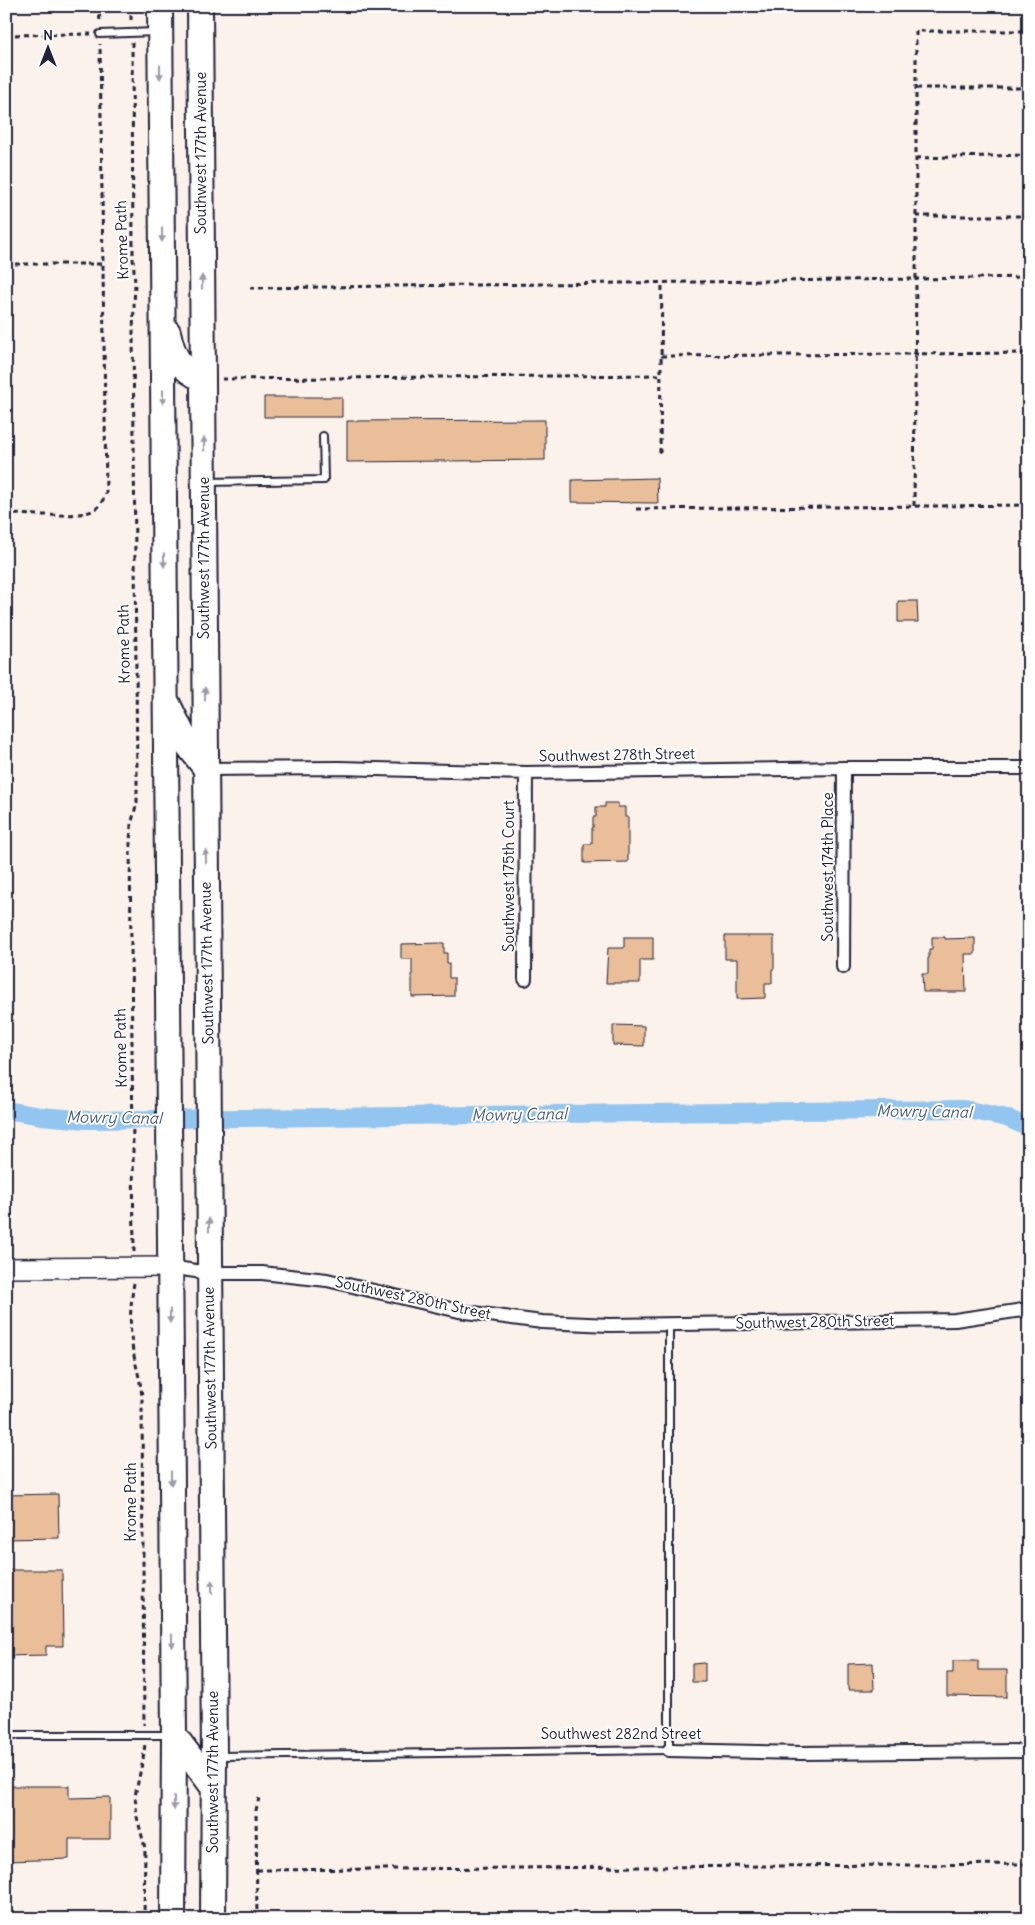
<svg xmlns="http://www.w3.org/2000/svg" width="1035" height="1925" font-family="Delius,sans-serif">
	<rect width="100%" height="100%" fill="#fbf2eb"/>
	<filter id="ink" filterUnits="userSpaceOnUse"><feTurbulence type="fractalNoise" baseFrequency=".02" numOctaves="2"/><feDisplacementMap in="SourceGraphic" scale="10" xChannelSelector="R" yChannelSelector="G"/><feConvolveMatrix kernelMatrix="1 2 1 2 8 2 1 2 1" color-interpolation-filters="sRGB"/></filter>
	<g filter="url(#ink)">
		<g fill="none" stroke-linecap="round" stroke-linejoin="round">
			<path stroke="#92c5ef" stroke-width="18" d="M6,1110L41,1116L87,1120L964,1109L1007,1118L1029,1128"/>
		</g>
		<path fill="#e9be99" stroke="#22223b" d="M264,397H342V417H264Z
			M545,420V460L347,462V421Z
			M657,478L658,503L572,502V480Z
			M898,601H917L918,622H898Z
			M605,803H618V807H625V817H628V862L584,863V844H592V828H593V817H596V807H605Z
			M725,936H774V969H772V983H765V998L737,999V959H725Z
			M624,937H653V960H640V983H606L608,948H624Z
			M932,937H945V939L975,938V954H965L966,992H923L922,974H928V958H929V949H932Z
			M444,943V953H447V963H449V978H454V996L412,997V959H401V944Z
			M613,1025L644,1026V1046L613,1045Z
			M58,1494L59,1538L6,1539V1495Z
			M6,1570H62L63,1646H46V1655L6,1656Z
			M953,1661H978V1670H1007V1697L947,1696V1673H953Z
			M705,1663V1682H692V1664Z
			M873,1663L874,1690H848V1664Z
			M6,1786H69V1798L110,1797V1839H69V1859L6,1861Z"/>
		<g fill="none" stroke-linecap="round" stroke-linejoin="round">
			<defs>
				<path id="lane" d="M100,34L156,32
					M207,482L324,480L323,436
					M6,1735H170
					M218,1756L669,1750V1325"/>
				<path id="street" d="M206,769L339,768L526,773L844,768H1029
					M843,967L844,768
					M525,979L526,773
					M169,1267L209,1273H262L327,1280L459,1311L542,1322L610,1325L955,1320L1029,1309
					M669,1750L801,1753L1029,1751"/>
				<path id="secondary" d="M6,1268L169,1267"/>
				<path id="highway" d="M160,6L174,1735L173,1919
					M200,6L214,1755L213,1919
					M168,332C173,356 180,370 203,379
					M167,702L189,747L206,769
					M174,1735L213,1787"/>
			</defs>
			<use href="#lane" stroke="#22223b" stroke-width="10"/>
			<use href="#street" stroke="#22223b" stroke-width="16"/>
			<use href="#secondary" stroke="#22223b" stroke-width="22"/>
			<use href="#highway" stroke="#22223b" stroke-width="28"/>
			<path stroke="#22223b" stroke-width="3" stroke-dasharray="5 4" stroke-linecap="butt" d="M99,6L100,23
				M131,6V23
				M6,35L91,34
				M132,42L133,258L135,283L133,331L137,779V802L131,825L130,843L134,1252
				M916,88H1029
				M916,158L1029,155
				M916,216H1029
				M6,264H103
				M250,288L916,279V31H1029
				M661,356L1029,353
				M222,379L661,375
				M660,453L662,282
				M914,506L916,279L1029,277
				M636,509L1029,505
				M6,514C26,514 76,518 92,511C100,508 103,500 106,493L100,44
				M134,1283C130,1306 129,1328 133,1351C136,1367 141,1381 142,1398L144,1725
				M257,1870L1029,1864
				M144,1919L145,1848L137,1817L135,1796L143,1759L145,1744
				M257,1919L256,1810L259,1798"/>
			<use href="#lane" stroke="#fff" stroke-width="6"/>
			<use href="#street" stroke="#fff" stroke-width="12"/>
			<use href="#secondary" stroke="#fff" stroke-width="19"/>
			<use href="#highway" stroke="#fff" stroke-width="24"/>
		</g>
		<defs><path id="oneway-solid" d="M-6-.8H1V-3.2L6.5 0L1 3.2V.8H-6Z" transform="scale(1.25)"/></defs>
		<g fill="#9c9ca7">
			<use href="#oneway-solid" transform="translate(160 72) rotate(90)"/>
			<use href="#oneway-solid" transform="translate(162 235) rotate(90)"/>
			<use href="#oneway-solid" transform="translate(202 282) rotate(-90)"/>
			<use href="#oneway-solid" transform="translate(163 397) rotate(90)"/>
			<use href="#oneway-solid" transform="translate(204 444) rotate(-90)"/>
			<use href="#oneway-solid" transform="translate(164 560) rotate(90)"/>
			<use href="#oneway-solid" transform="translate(205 694) rotate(-90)"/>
			<use href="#oneway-solid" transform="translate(206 856) rotate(-90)"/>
			<use href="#oneway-solid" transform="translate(209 1225) rotate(-90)"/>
			<use href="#oneway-solid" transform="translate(170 1316) rotate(90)"/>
			<use href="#oneway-solid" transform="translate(171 1478) rotate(90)"/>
			<use href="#oneway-solid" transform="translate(212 1587) rotate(-91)"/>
			<use href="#oneway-solid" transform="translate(172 1641) rotate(89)"/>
			<use href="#oneway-solid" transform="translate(174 1803) rotate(90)"/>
		</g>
	</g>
	<g text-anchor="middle" stroke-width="4" stroke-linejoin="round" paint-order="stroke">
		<g font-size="15" fill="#22223b" stroke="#fff">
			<text transform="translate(201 153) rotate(-90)" y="5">Southwest 177th Avenue</text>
			<text transform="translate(122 240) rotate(-92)" y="5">Krome Path</text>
			<text transform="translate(204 558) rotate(-90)" y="5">Southwest 177th Avenue</text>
			<text transform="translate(124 644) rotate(-91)" y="5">Krome Path</text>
			<text transform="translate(617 755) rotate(-1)" y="5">Southwest 278th Street</text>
			<text transform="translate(828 867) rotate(-90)" y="5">Southwest 174th Place</text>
			<text transform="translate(509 876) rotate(-90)" y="5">Southwest 175th Court</text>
			<text transform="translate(207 963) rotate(-91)" y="5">Southwest 177th Avenue</text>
			<text transform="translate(121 1048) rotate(-91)" y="5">Krome Path</text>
			<text transform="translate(413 1298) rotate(12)" y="5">Southwest 280th Street</text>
			<text transform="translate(815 1322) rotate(-1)" y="5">Southwest 280th Street</text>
			<text transform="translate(210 1368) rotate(-91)" y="5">Southwest 177th Avenue</text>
			<text transform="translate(131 1502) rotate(-90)" y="5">Krome Path</text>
			<text x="621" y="1739">Southwest 282nd Street</text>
			<text transform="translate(213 1772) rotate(-90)" y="5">Southwest 177th Avenue</text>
		</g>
		<g font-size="16" font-style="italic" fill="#495b7a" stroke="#fff">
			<text transform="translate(924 1111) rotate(1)" y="6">Mowry Canal</text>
			<text transform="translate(519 1114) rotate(-1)" y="6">Mowry Canal</text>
			<text transform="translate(114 1117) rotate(1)" y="6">Mowry Canal</text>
		</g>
	</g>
	<rect width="1035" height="1925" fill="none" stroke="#fff" stroke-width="25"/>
	<rect x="12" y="12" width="1010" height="1900" fill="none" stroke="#22223b" stroke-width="2" filter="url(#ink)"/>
	<g transform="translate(48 48)" stroke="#ffffff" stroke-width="4" paint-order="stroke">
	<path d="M0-4L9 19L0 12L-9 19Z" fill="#22223b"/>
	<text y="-8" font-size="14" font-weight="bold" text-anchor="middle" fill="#22223b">N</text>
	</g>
</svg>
